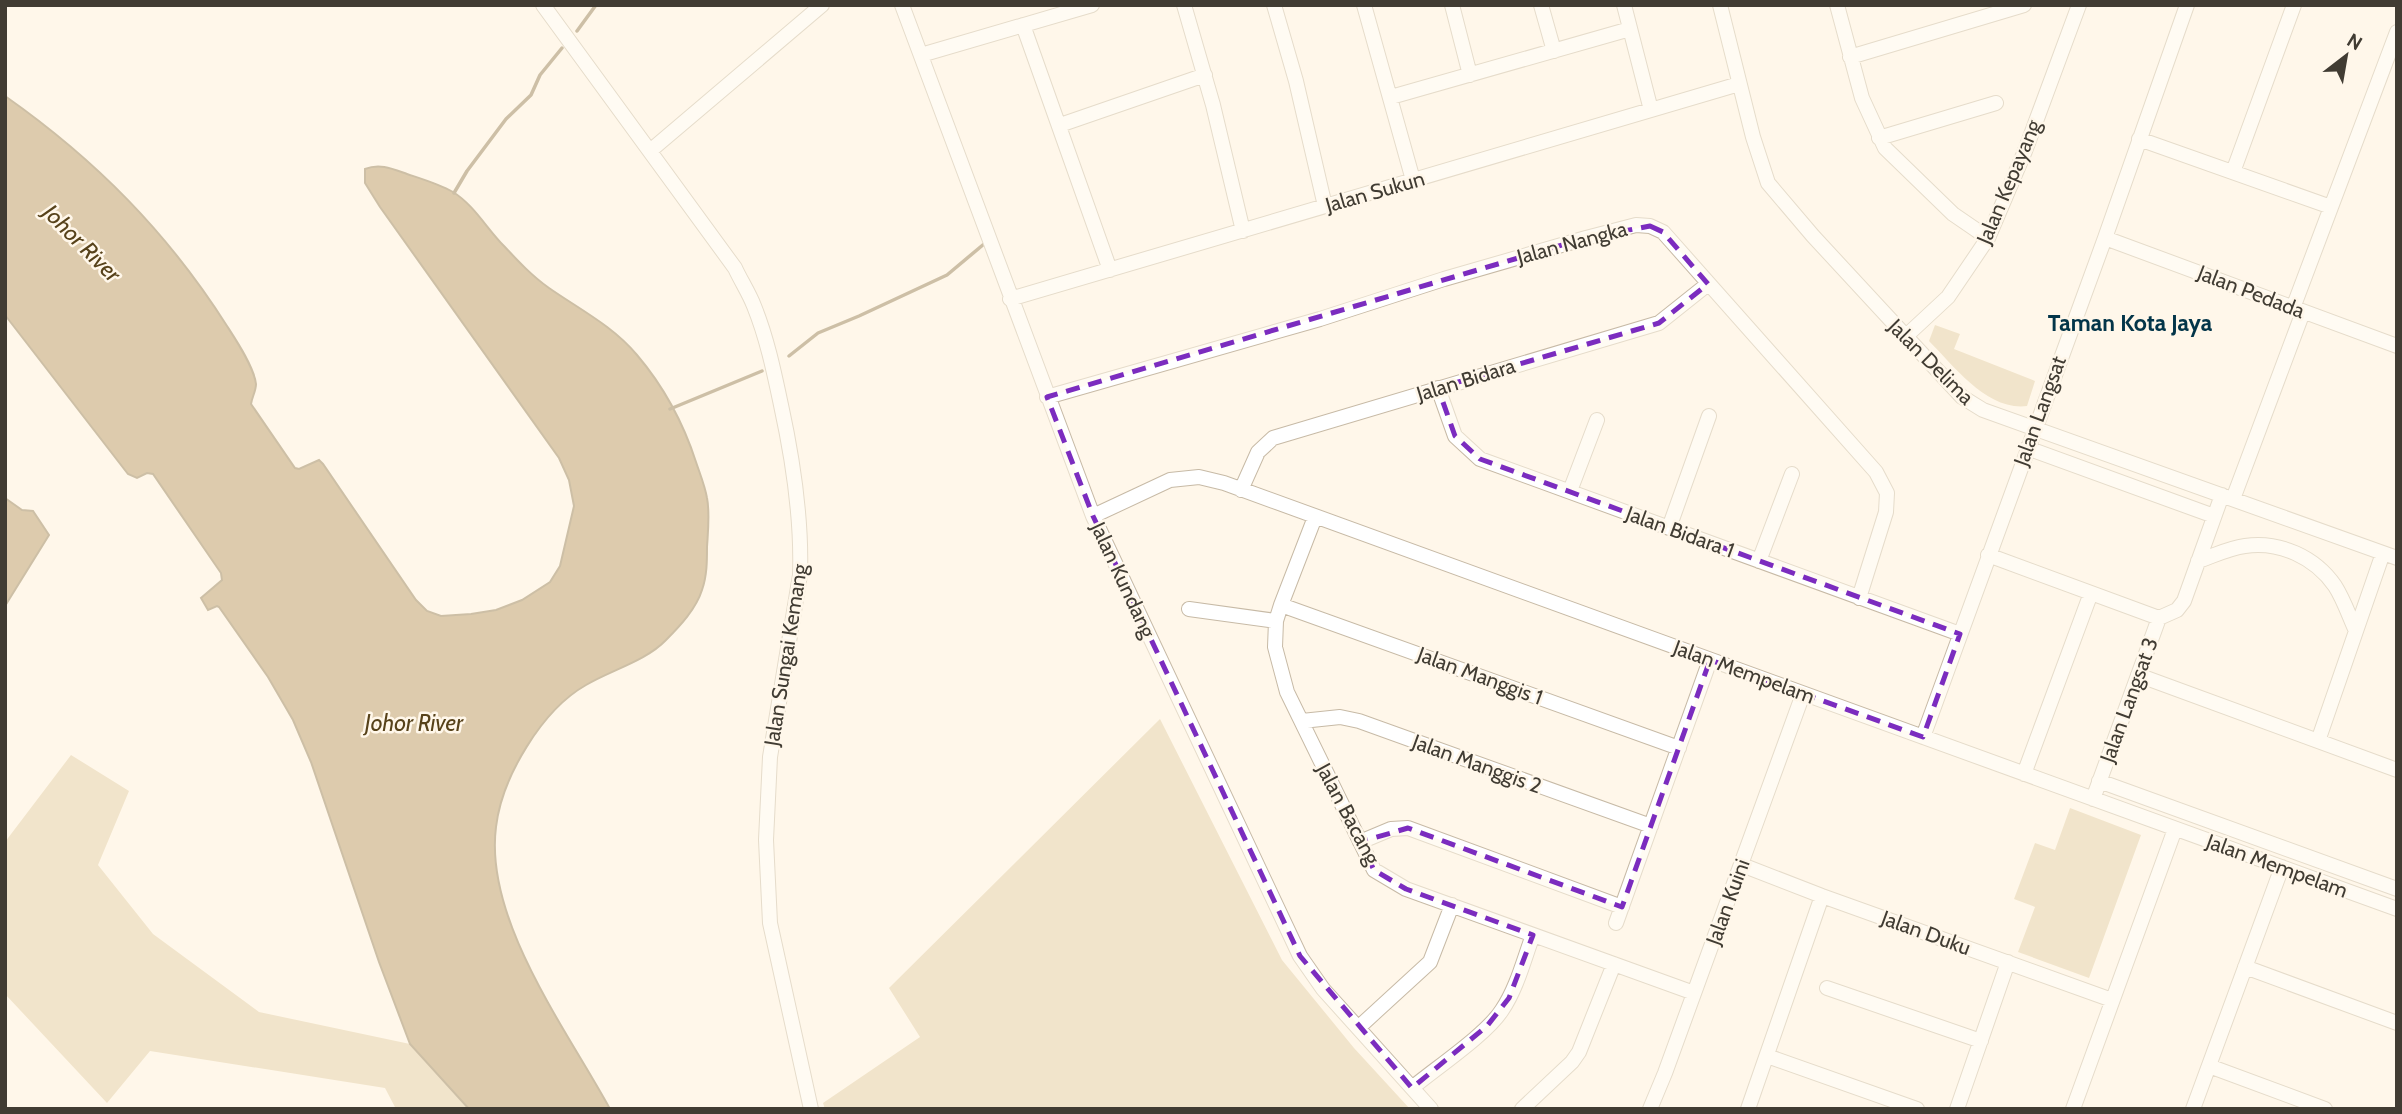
<svg xmlns="http://www.w3.org/2000/svg" width="2402" height="1114" font-family="Cabin,sans-serif">
	<rect width="100%" height="100%" fill="#fff7ea"/>
	<path fill="#e1cca7" d="M1935,325L1960,334L1954,349L2035,381L2027,406C1987,411 1954,366 1929,341Z
		M1160,719L1282,960L1354,1048L1410,1109H825L823,1103L920,1037L889,988Z
		M71,755L129,791L98,865L153,934L259,1012L410,1044L469,1109H396L385,1088L150,1051L107,1103L5,994V842Z
		M2070,808L2141,835L2089,978L2018,952L2035,907L2014,899L2035,843L2055,850Z"/>
	<path fill="#b39664" stroke="#917b55" stroke-width="2" d="M5,96C96,160 168,233 227,326C236,340 254,367 256,384C256,391 252,397 251,404L295,468L299,469L319,460L323,464L416,600L427,611L441,616L471,614L496,610L522,600L550,582L560,566L574,506L569,480L559,458L380,207L365,183V169C380,163 393,169 407,174C422,179 439,184 453,192C474,205 487,229 504,246C518,261 532,276 549,288C579,309 613,326 637,355C665,388 683,422 696,462C700,474 705,486 707,498C710,513 708,531 707,547C707,561 707,576 702,590C696,609 680,626 666,640C646,661 611,670 586,685C542,710 502,777 496,827C484,920 567,1030 610,1109H469L410,1044L379,962L311,762L293,720L268,677L219,607L217,606L208,610L201,598L222,580L221,573L153,474L147,473L137,478L128,474L5,315Z
		M5,498L22,510L33,511L49,535L5,606Z"/>
	<g fill="none" stroke-linecap="round" stroke-linejoin="round">
		<path stroke="#917b55" stroke-width="3.5" d="M577,31L596,5
			M454,193L467,171L506,119L531,95L540,75L562,48
			M789,356L818,333L859,316L947,275L984,244
			M670,409L762,371"/>
		<defs>
			<path id="minor" d="M543,5L735,268C741,281 749,293 754,306C767,338 774,372 781,405C793,460 802,518 800,575L770,757L766,840L770,923L811,1109
				M902,5L1093,516L1300,956L1323,989L1431,1109
				M1184,5L1213,105L1243,231
				M1274,5L1296,81L1325,206
				M1364,5L1413,180
				M1452,5L1470,75
				M1541,5L1554,51
				M1624,5L1651,110
				M1720,5L1753,137L1768,183L1813,236L1962,397L1983,410L2397,558
				M1837,5L1862,98L1885,148L1953,214L1988,238
				M1023,25L1110,270
				M921,55L1092,5
				M1850,57L2024,5
				M1391,97L1630,29
				M1060,125L1205,75
				M1879,138L1996,103
				M2139,139L2331,207
				M650,151L822,5
				M2233,172L2294,5
				M2105,238L2397,346
				M1010,299L1739,84
				M2293,308L2397,32
				M1905,337L1948,297L1988,238L2025,151L2079,5
				M1438,388L1455,436L1480,459L1960,634
				M1047,397L1320,319L1444,279L1586,238L1636,225L1650,226L1663,232L1876,472L1887,493L1886,512L1859,598
				M2027,448L2214,516
				M1241,490L1258,452L1273,438L1659,323L1708,284
				M1570,491L1597,420
				M2233,499L2303,312
				M1093,516L1170,480L1199,477L1224,483L2397,909
				M1315,517L1281,605L1276,621L1275,647L1287,692L1374,870L1406,889L1694,993
				M1669,528L1709,416
				M1988,555L2159,618
				M1759,561L1792,474
				M2198,561C2213,556 2229,548 2245,546C2280,541 2315,557 2335,586C2344,600 2349,616 2356,631
				M1281,605L1679,748
				M1189,609L1276,621
				M2138,675L2397,770
				M1302,721L1340,717L1359,721L1651,826
				M1923,737L2105,238L2187,5
				M2318,741L2383,553
				M2024,774L2091,593
				M2099,781L2397,889
				M2093,799L2159,618L2177,610L2184,601L2222,495
				M1360,842L1391,829L1408,828L1622,907
				M1742,865L1822,896L2112,1000
				M1616,923L1710,660
				M2245,967L2397,1023
				M1827,988L1981,1041
				M1358,1028L1430,962L1452,905
				M1767,1056L1917,1109
				M2209,1066L2325,1109
				M1412,1088C1436,1068 1487,1034 1502,1010C1517,988 1524,959 1533,935
				M1522,1109L1572,1062L1579,1052L1614,964
				M1650,1109L1665,1073L1803,694
				M1748,1109L1822,896
				M1957,1109L2008,962
				M2073,1109L2175,829
				M2193,1109L2282,867"/>
		</defs>
		<use href="#minor" stroke="#c7baa6" stroke-width="16"/>
		<use href="#minor" stroke="#fff" stroke-width="14"/>
	</g>
	<path d="M0 0H2402V1114H0ZM1650,226L1663,232L1708,284L1659,323L1438,388L1455,436L1480,459L1960,634L1923,737L1710,660L1622,907L1408,828L1360,842L1374,870L1406,889L1533,935L1509,998L1487,1026L1412,1088L1300,956L1093,516L1047,397L1586,238Z" fill="#fff7ea" fill-opacity=".55" fill-rule="evenodd"/>
	<path fill="none" stroke="#7b2cbf" stroke-width="5" stroke-dasharray="14 9" stroke-linejoin="round" d="M1650,226L1663,232L1708,284L1659,323L1438,388L1455,436L1480,459L1960,634L1923,737L1710,660L1622,907L1408,828L1360,842L1374,870L1406,889L1533,935L1509,998L1487,1026L1412,1088L1300,956L1093,516L1047,397L1586,238Z"/>
	<g text-anchor="middle" stroke-width="5" stroke-linejoin="round" paint-order="stroke">
		<g font-size="21" fill="#413c33" stroke="#fff7ea">
			<text transform="translate(2009 182) rotate(-67)" y="7">Jalan Kepayang</text>
			<text transform="translate(1375 192) rotate(-16)" y="7">Jalan Sukun</text>
			<text transform="translate(1572 243) rotate(-15)" y="7">Jalan Nangka</text>
			<text transform="translate(2251 292) rotate(21)" y="7">Jalan Pedada</text>
			<text transform="translate(1931 362) rotate(45)" y="7">Jalan Delima</text>
			<text transform="translate(1466 380) rotate(-17)" y="7">Jalan Bidara</text>
			<text transform="translate(2040 411) rotate(-70)" y="7">Jalan Langsat</text>
			<text transform="translate(1680 532) rotate(20)" y="7">Jalan Bidara 1</text>
			<text transform="translate(1123 580) rotate(65)" y="7">Jalan Kundang</text>
			<text transform="translate(786 655) rotate(-81)" y="7">Jalan Sungai Kemang</text>
			<text transform="translate(1744 672) rotate(20)" y="7">Jalan Mempelam</text>
			<text transform="translate(1480 676) rotate(20)" y="7">Jalan Manggis 1</text>
			<text transform="translate(2129 700) rotate(-70)" y="7">Jalan Langsat 3</text>
			<text transform="translate(1477 764) rotate(20)" y="7">Jalan Manggis 2</text>
			<text transform="translate(1348 814) rotate(62)" y="7">Jalan Bacang</text>
			<text transform="translate(2277 866) rotate(20)" y="7">Jalan Mempelam</text>
			<text transform="translate(1728 902) rotate(-70)" y="7">Jalan Kuini</text>
			<text transform="translate(1926 933) rotate(20)" y="7">Jalan Duku</text>
		</g>
		<g font-size="23" font-style="italic" fill="#57421a" stroke="#fff7ea">
			<text transform="translate(82 243) rotate(45)" y="8">Johor River</text>
			<text x="414" y="731">Johor River</text>
		</g>
		<g font-size="23" font-weight="bold" fill="#033549" stroke="#fff7ea">
			<text x="2130" y="331">Taman Kota Jaya</text>
		</g>
	</g>
	<rect width="2402" height="1114" fill="none" stroke="#413c33" stroke-width="14"/>
	<g transform="translate(2346 56) rotate(31)" stroke="#fff7ea" stroke-width="5" paint-order="stroke">
	<path d="M0-5L12 26L0 18L-12 26Z" fill="#413c33"/>
	<text y="-10" font-size="19" font-weight="bold" text-anchor="middle" fill="#413c33">N</text>
	</g>
</svg>
